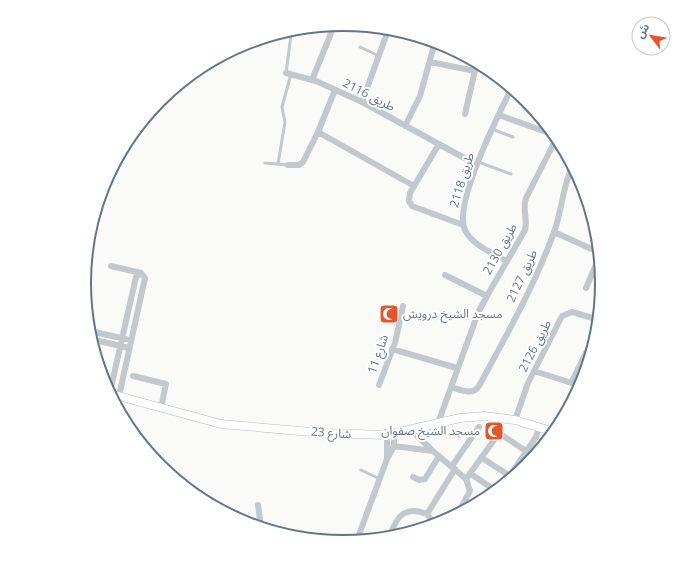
<svg xmlns="http://www.w3.org/2000/svg" width="687" height="567" font-family="'Open Sans','Noto Sans Arabic',sans-serif">
	<rect width="100%" height="100%" fill="#fafaf8"/>
	<g fill="none" stroke-linecap="round" stroke-linejoin="round">
		<defs>
			<path id="secondary" d="M111,394L221,424L323,433L387,435L460,418L484,416L515,420L551,431"/>
		</defs>
		<use href="#secondary" stroke="#b3babf" stroke-width="9"/>
		<path stroke="#c3c8cc" stroke-width="3" d="M360,47L379,56
			M286,73L291,35
			M492,129L513,137
			M478,162L511,174
			M265,163L288,165
			M278,164L285,122L282,107L291,74
			M361,470L380,479"/>
		<path stroke="#c3c8cc" stroke-width="6" d="M430,62L475,71
			M286,73L316,81L362,102L468,160L476,167
			M312,80L334,26
			M362,102L387,33
			M465,114L476,66
			M499,115L549,133
			M405,126L420,96L435,42
			M318,132L414,186
			M439,144L410,193L409,201L412,206L463,225
			M288,165H299L303,162L318,132L335,90
			M554,232L596,251
			M506,261C493,253 472,245 465,230C453,204 498,116 511,89
			M111,266L141,273
			M445,275L487,296
			M586,288L598,260
			M94,332L126,339
			M95,340L129,348
			M392,349L457,368
			M534,371L581,386
			M133,376L166,384L161,408
			M571,383L592,341
			M379,385L395,343L403,306
			M451,387C461,390 473,396 479,386C506,336 535,285 554,232C562,211 562,189 572,167
			M110,392L136,277L141,273L145,278L119,396
			M515,420L528,383L562,316L572,312L596,319
			M438,423L478,313L487,296L525,230C528,219 522,209 526,198L555,141
			M412,431L433,451
			M387,435V459
			M394,446L433,451L466,479L470,491L458,513
			M482,458L510,476
			M452,466L479,427
			M471,474L493,489
			M413,477L419,480L425,479L439,456
			M466,479L499,433L526,451
			M507,480L536,437L539,428
			M258,505L261,527
			M427,514L455,469
			M391,534C397,514 407,506 427,514L435,525
			M357,540L387,459L394,446V434"/>
		<use href="#secondary" stroke="#fff" stroke-width="8"/>
	</g>
	<defs>
		<symbol id="mosque-square" viewBox="-11 -11 22 22"><rect x="-9" y="-9" width="18" height="18" rx="4" fill="#e4572e" stroke="#fff"/><path d="M3.5-4.9A6 6 0 1 0 3.5 4.9A5 5 0 1 1 3.5-4.9Z" fill="#fff"/></symbol>
	</defs>
	<g fill-rule="evenodd">
		<use href="#mosque-square" x="378" y="303" width="22" height="22"/>
		<use href="#mosque-square" x="483" y="420" width="22" height="22"/>
	</g>
	<g text-anchor="middle" stroke-width="4" stroke-linejoin="round" paint-order="stroke">
		<g font-size="12" fill="#657683" stroke="#fff">
			<text transform="translate(369 95) rotate(27)" y="4">طريق 2116</text>
			<text transform="translate(462 180) rotate(-73)" y="4">طريق 2118</text>
			<text transform="translate(500 249) rotate(-61)" y="4">طريق 2130</text>
			<text transform="translate(522 276) rotate(-65)" y="4">طريق 2127</text>
			<text transform="translate(535 346) rotate(-63)" y="4">طريق 2126</text>
			<text transform="translate(378 354) rotate(-71)" y="4">شارع 11</text>
			<text transform="translate(331 433) rotate(4)" y="4">شارع 23</text>
		</g>
		<g font-size="12" fill="#657683" stroke="#fff" text-anchor="start">
			<text x="403" y="318">مسجد الشيخ درويش</text>
			<text x="480" y="435" text-anchor="end">مسجد الشيخ صفوان</text>
		</g>
	</g>
	<path d="M0 0H687V567H0ZM91 283a252 252 0 1 1 504 0a252 252 0 1 1-504 0Z" fill="#fff" fill-rule="evenodd"/>
	<path fill="none" stroke="#657683" stroke-width="2" d="M91 283a252 252 0 1 1 504 0a252 252 0 1 1-504 0Z"/>
	<g transform="translate(651 36) rotate(301)"><circle r="19" fill="#ffffff" stroke="#c1c8cd"/>
	<path d="M0-3L7 15L0 10L-7 15Z" fill="#e4572e"/>
	<text y="-6" font-size="11" font-weight="bold" text-anchor="middle" fill="#657683">ش</text>
	</g>
</svg>
